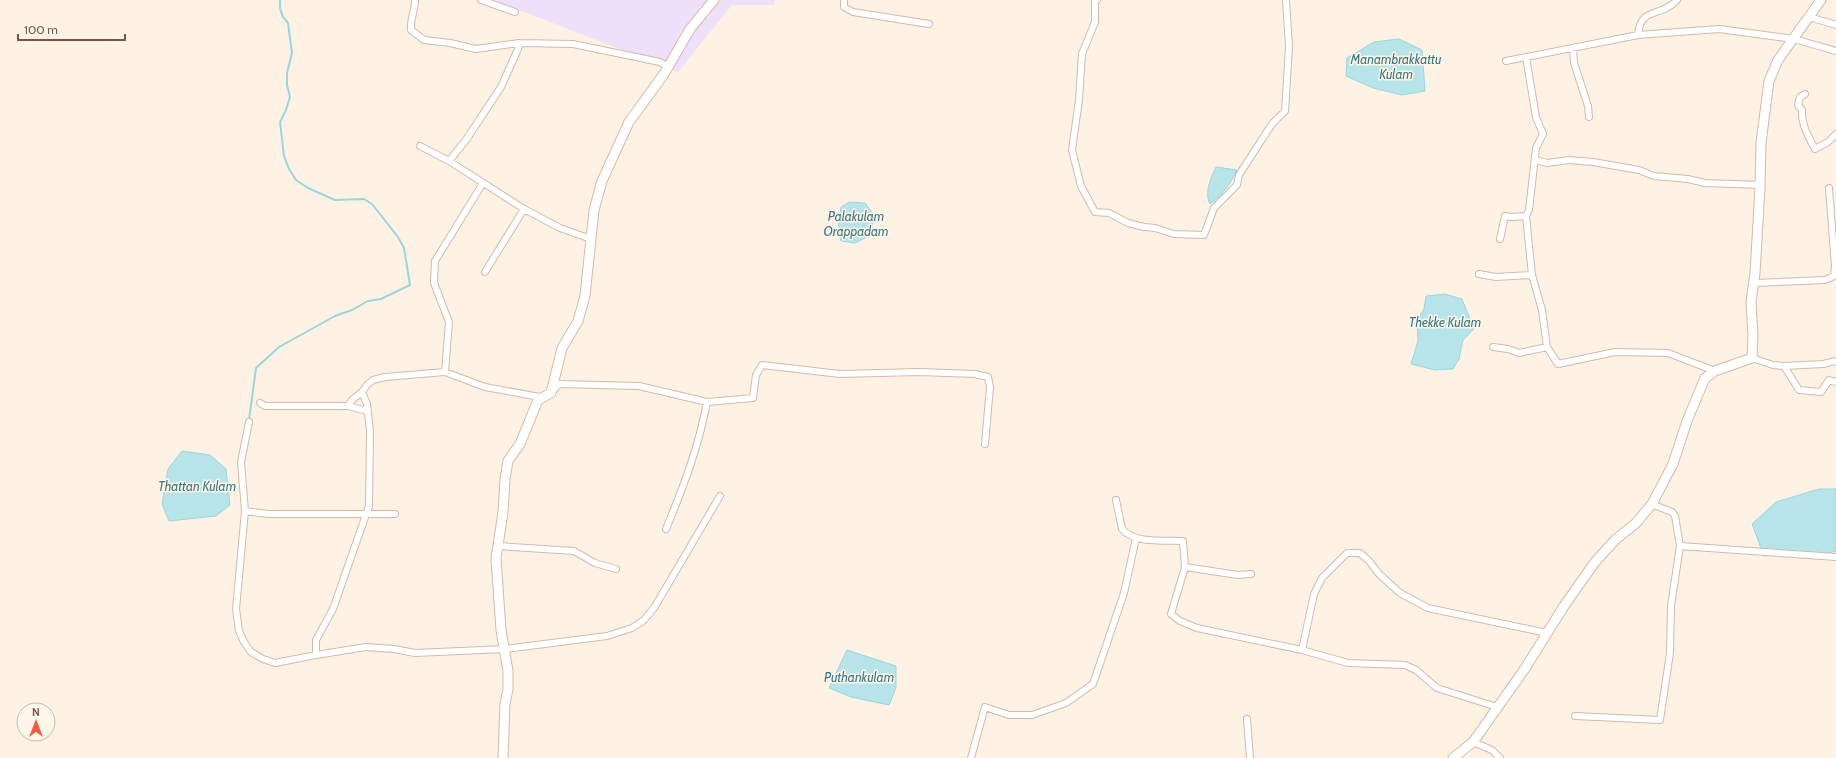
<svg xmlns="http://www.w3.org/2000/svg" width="1836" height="758" font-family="Cabin,sans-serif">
	<rect width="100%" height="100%" fill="#fef2e4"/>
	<path fill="#efe0fa" d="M494,0H775L774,5H732L678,72Z"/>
	<path fill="#b7e4e9" stroke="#9cd5db" d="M1399,39L1422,50L1425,91L1402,95L1373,88L1346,76L1347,58L1374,42Z
		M1216,167L1237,170C1230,184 1223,195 1210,204C1204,193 1211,177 1216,167Z
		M849,202L865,203L874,215L871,235L855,243L841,241C836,226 840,222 841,207Z
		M1445,294L1462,299L1474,329L1463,340L1459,359L1453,369L1435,370L1411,364L1418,341L1417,320L1424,309L1426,296Z
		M182,451L210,455L226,469L230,505L216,516L169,521L162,504L168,469Z
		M1819,489H1836V551L1827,554L1793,553L1764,556L1752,524L1776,502Z
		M847,650L896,666V688L889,705L851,697L829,688Z"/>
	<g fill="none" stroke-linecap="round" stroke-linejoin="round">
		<path stroke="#9cd5db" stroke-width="2" d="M249,420L256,368L279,347L335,316L352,310L368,301L381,299L410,285L404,248L398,237L372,204L364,199L335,200L308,188L296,180L289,169L284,156L280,122L286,110L290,97L287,85V73L292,53L288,23L283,17L280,8V0"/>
		<defs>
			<path id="street" d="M415,0C415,11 410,19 411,30L424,40L450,43L476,49L519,43L573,44L660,62L668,67
				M481,0L515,12
				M844,0V7L853,12L929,24
				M1097,0L1095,2V22L1082,54L1079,100L1072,150L1081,186L1095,212L1109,213L1128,223L1144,227L1155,228L1174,234L1204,235L1214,208L1237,185L1239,175L1248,161L1272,124L1285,111L1289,46L1286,0
				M1809,17L1836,25
				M1638,35C1640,6 1661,18 1677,0
				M1573,48L1574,63L1588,106L1589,117
				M1506,61L1638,35L1719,29L1794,39L1836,51
				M1805,94L1800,97L1798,105L1802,110C1801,124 1808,136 1815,149L1828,142L1836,134
				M420,146L449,161L524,209L560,228L591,239
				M1536,160L1547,163L1569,160L1593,162L1639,170L1654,176L1688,179L1705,183L1761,185
				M449,161L466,140L501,87L518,49L519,43
				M1526,216L1532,275L1542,310L1547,347L1558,364L1615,352L1668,353L1715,371
				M1500,239L1505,216L1512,217L1526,216L1529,210L1536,148L1543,134L1536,117L1526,57
				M485,272L524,209
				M1479,274L1496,277L1532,275
				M1754,283L1825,280L1834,276L1835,266L1829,188
				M1493,347L1508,349L1519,353L1547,347
				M1752,358L1773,365L1784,366L1799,390L1821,392L1829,380L1836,382
				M1784,366L1823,364L1836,361
				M445,372L449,322L434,283L435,261L483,183
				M552,392L559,384L639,386L707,402L753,398L756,375L762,365L840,374L919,372L975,374L988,377L990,387L985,444
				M260,403L265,406H348L367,411
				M348,406L352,400L362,392L367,385L373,380L385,377L445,372L485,387L540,397L539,399
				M249,422L241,462L245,511L236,609L239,631L244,642L251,652L263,659L275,663L316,655L366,647L394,649L415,653L505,649L607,636L632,628L644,620L654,608L720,496
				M1116,500L1122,529C1135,544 1164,540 1183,541L1185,567L1171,614L1180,621L1197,628L1302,650L1348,663L1405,665L1416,670L1437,688L1497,707
				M245,511L268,514H395
				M666,529C683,488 699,446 707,402
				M498,546L574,551L595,563L616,569
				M1680,546L1836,557
				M1185,567L1238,575L1251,574
				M1302,650L1314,594L1322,578L1347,553H1360L1369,561L1379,574L1400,593L1428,608L1547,633
				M316,655V640L333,609L369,506L370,431L367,404L362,392
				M1575,716L1660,720L1670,653L1671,606L1680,546L1675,516L1672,512L1652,504
				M1247,719L1250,758
				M1473,742L1492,750L1500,758
				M971,758L985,707L1009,715H1032L1066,703L1093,684L1124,593L1136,538"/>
			<path id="secondary" d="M503,758L505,704L508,689V671L501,630L496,559L503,512L505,479L508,461L520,444L538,400L551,393L562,348L578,321L585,296L594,210L602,181L629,122L664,74L690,29L714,0
				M1453,758L1473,742L1524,670L1564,606L1595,562L1615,540L1636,523L1652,504L1673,464L1687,421L1705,378L1715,371L1752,358L1753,335L1751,302L1755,273L1760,188L1761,143L1769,81L1778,60L1821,0"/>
		</defs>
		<use href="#street" stroke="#d2baab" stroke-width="8"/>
		<use href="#secondary" stroke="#d5baa9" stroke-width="11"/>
		<use href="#street" stroke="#fff" stroke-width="6"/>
		<use href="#secondary" stroke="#fff" stroke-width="9"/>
	</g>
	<g text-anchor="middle" stroke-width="3" stroke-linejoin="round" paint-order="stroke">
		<g font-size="13" font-style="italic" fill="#3a777e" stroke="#fff6eb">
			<text x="1396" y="64">Manambrakkattu<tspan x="1396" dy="15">Kulam</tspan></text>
			<text x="856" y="221">Palakulam<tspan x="856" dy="15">Orappadam</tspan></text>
			<text x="1445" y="327">Thekke Kulam</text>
			<text x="197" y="491">Thattan Kulam</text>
			<text x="859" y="682">Puthankulam</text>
		</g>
	</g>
	<g transform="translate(36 722)"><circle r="19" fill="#fff6eb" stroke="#c9b6a9"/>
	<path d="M0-3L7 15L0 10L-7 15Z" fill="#ef5d41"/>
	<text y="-6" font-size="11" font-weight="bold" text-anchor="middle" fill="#785647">N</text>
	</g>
	<path d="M18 34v6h107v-6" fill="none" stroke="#785647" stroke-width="2"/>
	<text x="24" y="34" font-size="12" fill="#785647" stroke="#fff6eb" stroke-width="3" paint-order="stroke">100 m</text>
</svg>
